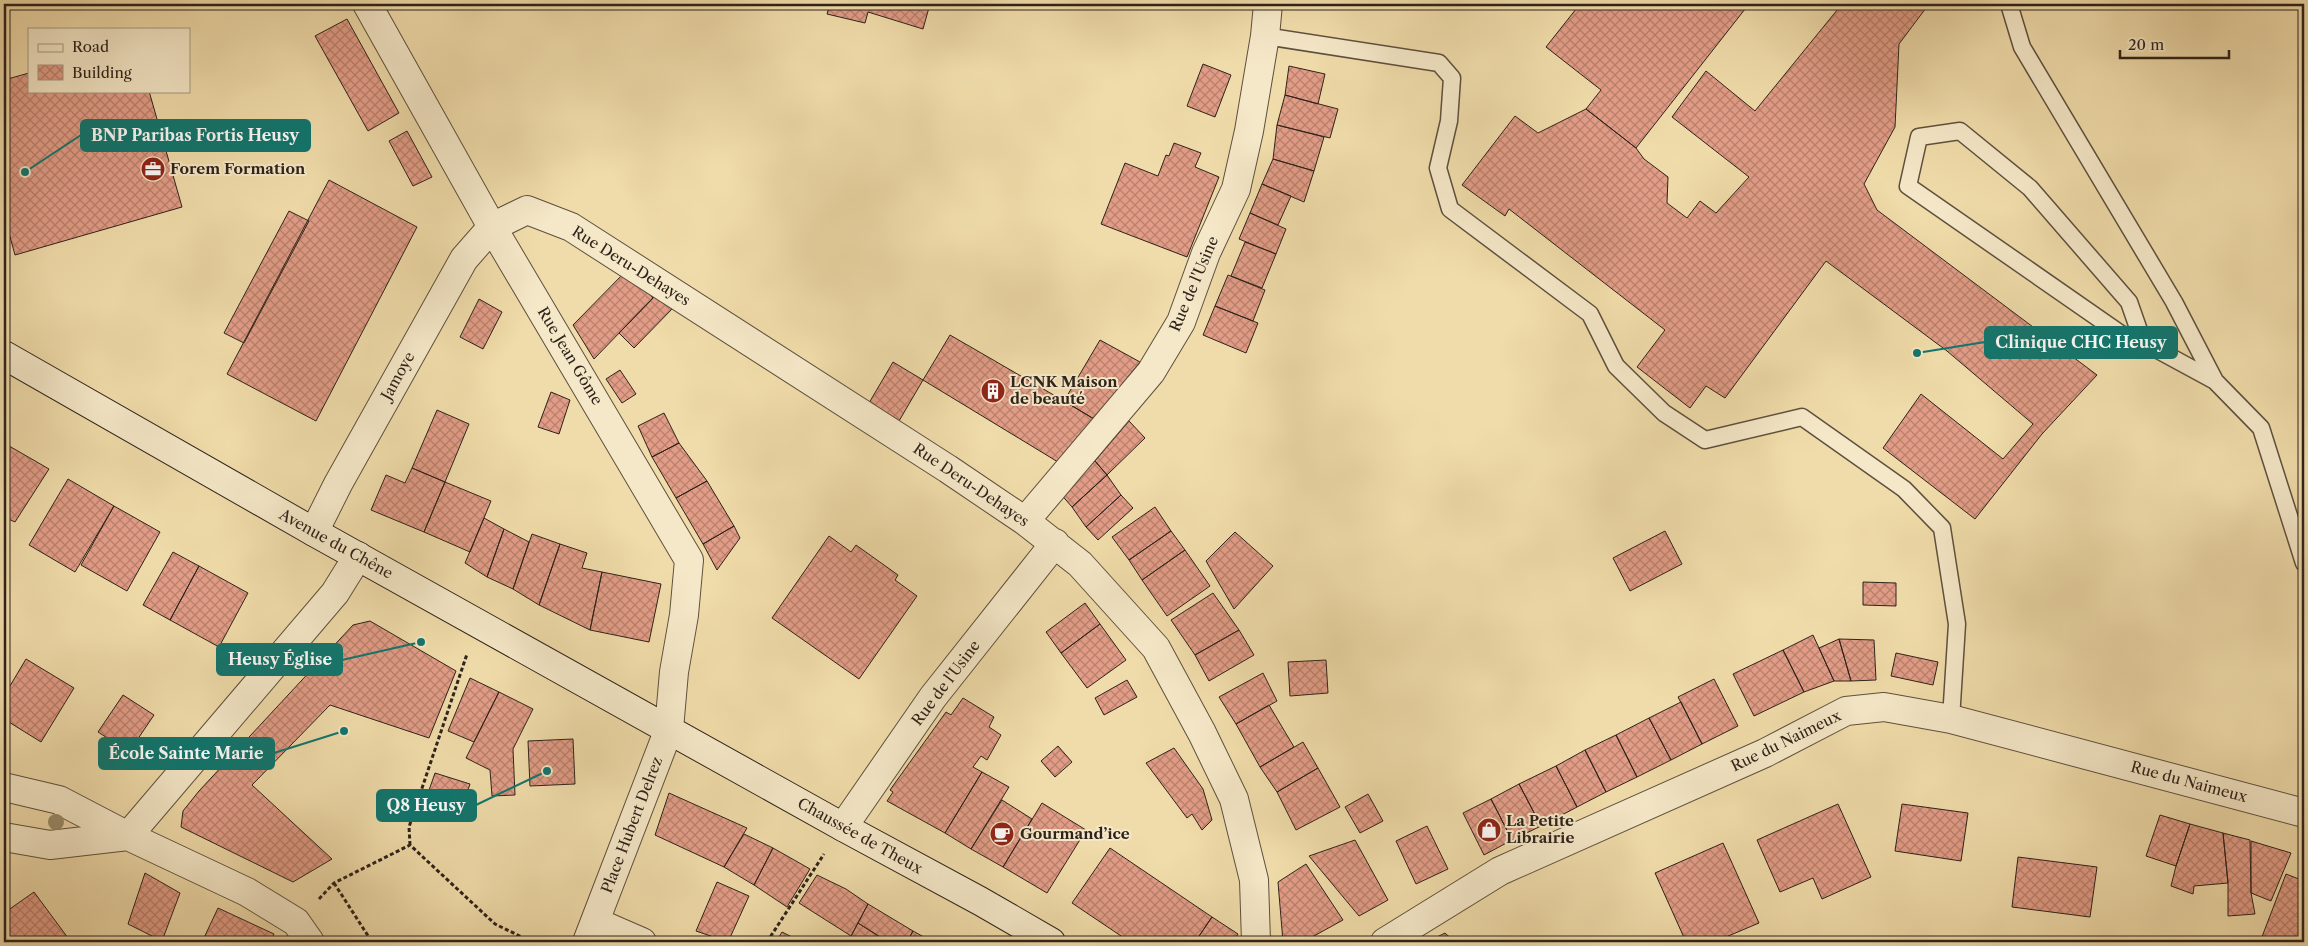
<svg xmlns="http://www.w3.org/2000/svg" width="2308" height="946" font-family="'Libre Caslon Text',serif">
	<defs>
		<pattern id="building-cross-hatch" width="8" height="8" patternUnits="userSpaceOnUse" patternTransform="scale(1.25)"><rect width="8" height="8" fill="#e39d87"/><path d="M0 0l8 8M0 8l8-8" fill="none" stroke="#b8806e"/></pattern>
	</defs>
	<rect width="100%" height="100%" fill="#f0dcaa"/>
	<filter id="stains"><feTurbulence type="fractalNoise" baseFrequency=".004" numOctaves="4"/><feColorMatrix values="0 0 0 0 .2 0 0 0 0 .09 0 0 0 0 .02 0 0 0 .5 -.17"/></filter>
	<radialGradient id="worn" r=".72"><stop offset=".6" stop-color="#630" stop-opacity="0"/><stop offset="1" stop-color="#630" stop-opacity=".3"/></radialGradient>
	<path fill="url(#building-cross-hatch)" stroke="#2e221a" d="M830,4H930L923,29L868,12L865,23L827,14Z
		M1580,4H1749L1636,148L1586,109L1601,90L1546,47Z
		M1842,4H1929L1899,44L1895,127L1864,184L1877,210L2097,375L2042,434L1975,519L1883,448L1921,394L2003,459L2033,424L1947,351L1826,261L1725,398L1706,386L1690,408L1637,367L1665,330L1509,209L1505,216L1462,185L1515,116L1538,133L1586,109L1636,148L1644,159L1668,177L1667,203L1687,218L1700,201L1716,213L1749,177L1672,117L1706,71L1755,111Z
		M347,19L399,113L368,131L315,36Z
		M1203,64L1231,75L1215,117L1187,106Z
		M1289,66L1325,74L1318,104L1285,95Z
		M29,73V91H149L182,207L15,255L4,215V80Z
		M1285,95L1338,109L1330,138L1277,125Z
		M1277,125L1324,137L1314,171L1273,159Z
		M407,131L432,177L413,186L389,141Z
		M1174,143L1201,153L1195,167L1219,177L1187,257L1101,224L1125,163L1158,176L1166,155L1169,156Z
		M1273,159L1314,171L1304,202L1262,184Z
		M329,180L417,227L316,421L227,374Z
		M1262,184L1291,196L1278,225L1250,213Z
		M289,211L309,221L244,343L224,333Z
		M1250,213L1286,229L1276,254L1239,239Z
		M1245,242L1276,254L1262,288L1231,276Z
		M626,271L653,298L594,359L573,325Z
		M1228,275L1265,290L1253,321L1215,306Z
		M659,292L674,307L634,348L619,333Z
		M479,299L502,312L483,349L460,337Z
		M1215,306L1258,323L1246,353L1203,335Z
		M950,335L1064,401L1094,419L1058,462L923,380Z
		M1100,340L1140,362L1094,419L1064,401Z
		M893,362L923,380L899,421L869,403Z
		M620,370L636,394L622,403L606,379Z
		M551,392L570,400L559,434L538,427Z
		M437,410L469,424L445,482L412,468Z
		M664,413L679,443L652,457L638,426Z
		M1129,421L1145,438L1107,475L1095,461Z
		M4,443L49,469L15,522L4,517Z
		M679,443L707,481L676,498L652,457Z
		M1095,461L1107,475L1072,507L1059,492Z
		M412,468L445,482L424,532L371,510L386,475L405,483Z
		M1107,475L1121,495L1086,527L1072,507Z
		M68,479L114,506L75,572L29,545Z
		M707,481L734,526L703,544L676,498Z
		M445,482L491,501L470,552L424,532Z
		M1121,495L1133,508L1098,540L1086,527Z
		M114,506L160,532L127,591L81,565Z
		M1155,507L1171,531L1129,560L1112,537Z
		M484,518L504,529L487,577L465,563Z
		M734,526L740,538L717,570L703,544Z
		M504,529L529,542L513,589L487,577Z
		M1171,531L1185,550L1142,580L1129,560Z
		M1665,531L1682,564L1630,591L1613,558Z
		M1235,532L1273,566L1234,609L1206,561Z
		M532,534L560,544L539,605L513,589Z
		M829,536L851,552L856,545L898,575L895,580L917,596L859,679L772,618Z
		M560,544L587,553L582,568L602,572L590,630L539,605Z
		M1185,550L1210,586L1167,616L1142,580Z
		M173,552L199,566L170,620L143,605Z
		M199,566L248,593L219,647L170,620Z
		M602,572L661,584L649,642L590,630Z
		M1863,582L1896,583V606L1863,605Z
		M1213,593L1239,630L1195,655L1171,620Z
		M1085,603L1100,624L1061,653L1046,632Z
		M370,621L456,671L429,738L330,705L252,785L332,859L293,882L181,827L183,811L199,791L353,625Z
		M1100,624L1126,660L1087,688L1061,653Z
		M1239,630L1254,655L1209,681L1195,655Z
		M1813,635L1834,681L1804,692L1783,650Z
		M1839,639L1851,681H1834L1819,648Z
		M1839,639L1874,640L1876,680L1851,681Z
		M1783,650L1804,692L1754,716L1733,674Z
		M1896,653L1938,662L1933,685L1891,676Z
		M26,659L74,688L41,742L4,719V696Z
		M1326,660L1328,693L1290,696L1288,662Z
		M1263,673L1277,701L1236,724L1219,697Z
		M470,678L499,692L474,742L448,731Z
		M1714,679L1738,726L1702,744L1678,697Z
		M1127,680L1137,697L1104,715L1095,698Z
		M499,692L533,709L513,749L515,795L492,796L490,770L466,758Z
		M123,695L154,715L129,752L98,732Z
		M963,698L994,717L989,727L1001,735L987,760L981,756L973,767L982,772L945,833L887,801L893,792L890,790L946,712L951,715Z
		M1681,702L1702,744L1671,760L1649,718Z
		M1269,705L1294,747L1260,767L1236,724Z
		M1649,718L1671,760L1637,777L1616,735Z
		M1616,735L1637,777L1606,792L1585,750Z
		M573,739L575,784L530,786L528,741Z
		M1303,742L1318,768L1277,792L1260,767Z
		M1058,746L1072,762L1055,777L1041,761Z
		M1174,748L1203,789L1212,820L1202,830L1192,814L1187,818L1146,763Z
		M1585,750L1606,792L1577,807L1556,766Z
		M1556,766L1577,807L1541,826L1519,784Z
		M1318,768L1340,807L1296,830L1277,792Z
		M982,772L1009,787L971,849L945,833Z
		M435,773L470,784L462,807L427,796Z
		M1519,784L1541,826L1512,840L1491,799Z
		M669,793L747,828L724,867L655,835Z
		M1368,794L1383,821L1360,833L1345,807Z
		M1491,799L1512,840L1484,855L1463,813Z
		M1002,800L1032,819L1003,867L971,849Z
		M1042,803L1086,830L1047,893L1003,867Z
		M1838,804L1871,877L1822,899L1813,878L1780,892L1757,840Z
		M1902,804L1968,813L1961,861L1895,851Z
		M2160,815L2190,824L2176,866L2146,856Z
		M2190,824L2223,833L2228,883L2194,886L2193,894L2171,886L2176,866Z
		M1427,826L1448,869L1416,884L1396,841Z
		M2223,833L2250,840L2251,893L2255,914L2228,916V883Z
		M744,834L773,848L754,885L724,867Z
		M1355,840L1388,900L1359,916L1309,856Z
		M2251,841L2291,853L2271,901L2251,893Z
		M1723,843L1759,923L1714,942H1686L1655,873Z
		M773,848L810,869L787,907L754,885Z
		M1110,848L1212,917L1195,942H1130L1072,903Z
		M2018,857L2097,867L2090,917L2012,907Z
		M1306,864L1343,920L1303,942H1283L1278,882Z
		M145,873L180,893L162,941L128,924Z
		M2286,874L2304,881V942H2260Z
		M817,875L846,889L868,904L851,936L799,903Z
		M717,882L749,896L728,942L696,931Z
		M34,892L71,942H4V913Z
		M868,904L913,931L907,942H888L858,923Z
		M218,908L274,934L270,942H202Z
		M1212,917L1238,934L1233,942H1195Z
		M858,923L888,942H848Z
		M913,931L933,942H907Z
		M782,932L802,942H776Z
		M1445,933L1455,942H1427Z"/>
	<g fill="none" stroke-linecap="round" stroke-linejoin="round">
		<defs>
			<path id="lane" d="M2009,4L2022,47L2174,302L2215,381L2261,428L2304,563
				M1265,36L1439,63L1452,78L1449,121L1438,168L1450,209L1590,314L1616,366L1664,413L1705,440L1802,417L1904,489L1942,528L1957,624L1951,719
				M2143,342L2129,302L2030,188L1960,131L1919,137L1908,186L2121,334L2143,342L2215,381"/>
			<path id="street" d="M367,4L492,227L689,560L684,615L674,672L669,729L587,942
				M1025,521L1151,372L1181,322L1206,253L1236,189L1249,131L1265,36L1268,4
				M314,532L338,484L464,259L492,227L527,210L571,227L948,469L1025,521L1080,564L1156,648L1202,733L1234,799L1254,880L1256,942
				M4,787L59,800L128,836L247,892L296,922L310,942
				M843,827L933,697L1055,543
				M128,836L335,593L358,556
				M4,837L50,845L128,836
				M596,922L642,942
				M1385,942L1500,871L1765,753L1846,711L1884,707L1951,719L2304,813"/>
			<path id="secondary" d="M4,355L314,532L843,827L980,901L1051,942"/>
		</defs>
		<use href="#lane" stroke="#5e503e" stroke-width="19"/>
		<use href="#street" stroke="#5e503e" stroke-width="30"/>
		<use href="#secondary" stroke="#2e221a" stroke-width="30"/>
		<path stroke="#2e221a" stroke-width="3" stroke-dasharray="4 2.5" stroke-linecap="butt" d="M410,845L409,827L467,654
			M334,883L372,942
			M319,899L334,883L410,845L495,924L532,942
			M767,942L824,854"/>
		<use href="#lane" stroke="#f5e8c8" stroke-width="16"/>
		<use href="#street" stroke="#f5e8c8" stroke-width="28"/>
		<use href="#secondary" stroke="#f5e8c8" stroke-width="28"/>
	</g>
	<circle fill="#998b6a" cx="56" cy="822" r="8"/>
	<defs>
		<symbol id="office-disc" viewBox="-11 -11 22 22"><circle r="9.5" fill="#8f2418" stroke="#f5e8c8"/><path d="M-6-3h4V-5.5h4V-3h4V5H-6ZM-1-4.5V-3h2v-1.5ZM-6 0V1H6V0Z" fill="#fff"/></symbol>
		<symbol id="building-disc" viewBox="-11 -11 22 22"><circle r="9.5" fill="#8f2418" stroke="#f5e8c8"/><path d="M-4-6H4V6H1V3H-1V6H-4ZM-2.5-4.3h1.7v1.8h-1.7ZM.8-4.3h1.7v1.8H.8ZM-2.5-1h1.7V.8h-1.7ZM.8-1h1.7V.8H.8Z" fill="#fff"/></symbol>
		<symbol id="shop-disc" viewBox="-11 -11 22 22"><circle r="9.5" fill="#8f2418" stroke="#f5e8c8"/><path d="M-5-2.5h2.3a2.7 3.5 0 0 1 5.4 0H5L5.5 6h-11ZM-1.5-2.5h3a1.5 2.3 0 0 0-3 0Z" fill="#fff"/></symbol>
		<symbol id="cafe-disc" viewBox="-11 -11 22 22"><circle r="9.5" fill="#8f2418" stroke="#f5e8c8"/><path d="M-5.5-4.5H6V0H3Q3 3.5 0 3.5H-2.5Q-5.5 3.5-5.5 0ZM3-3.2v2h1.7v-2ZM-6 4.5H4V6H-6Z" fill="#fff"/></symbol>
	</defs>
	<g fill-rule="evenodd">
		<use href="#office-disc" x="139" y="155" width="28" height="28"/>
		<use href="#building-disc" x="979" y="377" width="28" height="28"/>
		<use href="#shop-disc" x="1475" y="816" width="28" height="28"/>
		<use href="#cafe-disc" x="988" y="820" width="28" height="28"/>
	</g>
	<g text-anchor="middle" stroke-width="4" stroke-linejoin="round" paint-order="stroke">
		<g font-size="15" font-weight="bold" fill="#2e221a" stroke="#f5e8c8" text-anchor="start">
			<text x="170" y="174">Forem Formation</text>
			<text x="1010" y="387">LCNK Maison<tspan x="1010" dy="17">de beauté</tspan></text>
			<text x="1506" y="826">La Petite<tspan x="1506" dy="17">Librairie</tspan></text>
			<text x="1020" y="839">Gourmand’ice</text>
		</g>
		<g font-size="15" fill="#2e221a" stroke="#f5e8c8">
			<text transform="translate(631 266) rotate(32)" y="5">Rue Deru-Dehayes</text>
			<text transform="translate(1194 284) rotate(-67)" y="5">Rue de l'Usine</text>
			<text transform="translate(570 356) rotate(59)" y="5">Rue Jean Gôme</text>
			<text transform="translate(398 376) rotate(-61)" y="5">Jamoye</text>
			<text transform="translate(971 485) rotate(34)" y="5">Rue Deru-Dehayes</text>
			<text transform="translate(336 544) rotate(29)" y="5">Avenue du Chêne</text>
			<text transform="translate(946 683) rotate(-53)" y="5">Rue de l'Usine</text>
			<text transform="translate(1786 741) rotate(-26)" y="5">Rue du Naimeux</text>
			<text transform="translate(2189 782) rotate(15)" y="5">Rue du Naimeux</text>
			<text transform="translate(632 825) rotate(-69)" y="5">Place Hubert Delrez</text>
			<text transform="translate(860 836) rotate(29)" y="5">Chaussée de Theux</text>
		</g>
	</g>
	<path fill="none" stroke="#0f766e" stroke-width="2" d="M25 172L81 135M1917 353L1985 342M421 642L342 660M344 731L274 753M547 771L476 805"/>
	<g fill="#0f766e" stroke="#f5e8c8" stroke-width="2">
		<circle cx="25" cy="172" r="5"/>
		<circle cx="1917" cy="353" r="5"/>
		<circle cx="421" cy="642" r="5"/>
		<circle cx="344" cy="731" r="5"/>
		<circle cx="547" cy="771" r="5"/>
	</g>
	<g fill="#0f766e" stroke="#0f766e" stroke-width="2">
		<rect x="81" y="120" width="229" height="31" rx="5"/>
		<rect x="1985" y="327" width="192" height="31" rx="5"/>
		<rect x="217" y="644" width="125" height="31" rx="5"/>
		<rect x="99" y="738" width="175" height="31" rx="5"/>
		<rect x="377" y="790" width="99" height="31" rx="5"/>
	</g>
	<g font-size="16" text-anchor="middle" font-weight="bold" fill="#fff">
		<text x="195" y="141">BNP Paribas Fortis Heusy</text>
		<text x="2081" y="348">Clinique CHC Heusy</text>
		<text x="280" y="665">Heusy Église</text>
		<text x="186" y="759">École Sainte Marie</text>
		<text x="426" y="811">Q8 Heusy</text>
	</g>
	<rect width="2308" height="946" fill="none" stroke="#f0dcaa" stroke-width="20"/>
	<rect x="5" y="5" width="2298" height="936" fill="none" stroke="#2e221a" stroke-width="2.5"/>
	<rect x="10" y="10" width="2288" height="926" fill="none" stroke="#2e221a"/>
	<rect x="28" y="28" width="162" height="65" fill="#f5e8c8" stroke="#a59982"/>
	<rect x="38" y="44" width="25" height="8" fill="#f5e8c8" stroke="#a59982"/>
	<text x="72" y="52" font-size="15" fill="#2e221a">Road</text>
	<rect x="38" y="65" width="25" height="15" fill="url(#building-cross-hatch)" stroke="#a59982"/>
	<text x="72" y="78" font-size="15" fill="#2e221a">Building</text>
	<path d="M2120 50v8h109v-8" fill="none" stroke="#2e221a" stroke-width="2.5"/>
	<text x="2128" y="50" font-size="15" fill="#2e221a" stroke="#f5e8c8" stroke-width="4" paint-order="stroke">20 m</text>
	<rect width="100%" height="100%" filter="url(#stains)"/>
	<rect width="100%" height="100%" fill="url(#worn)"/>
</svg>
